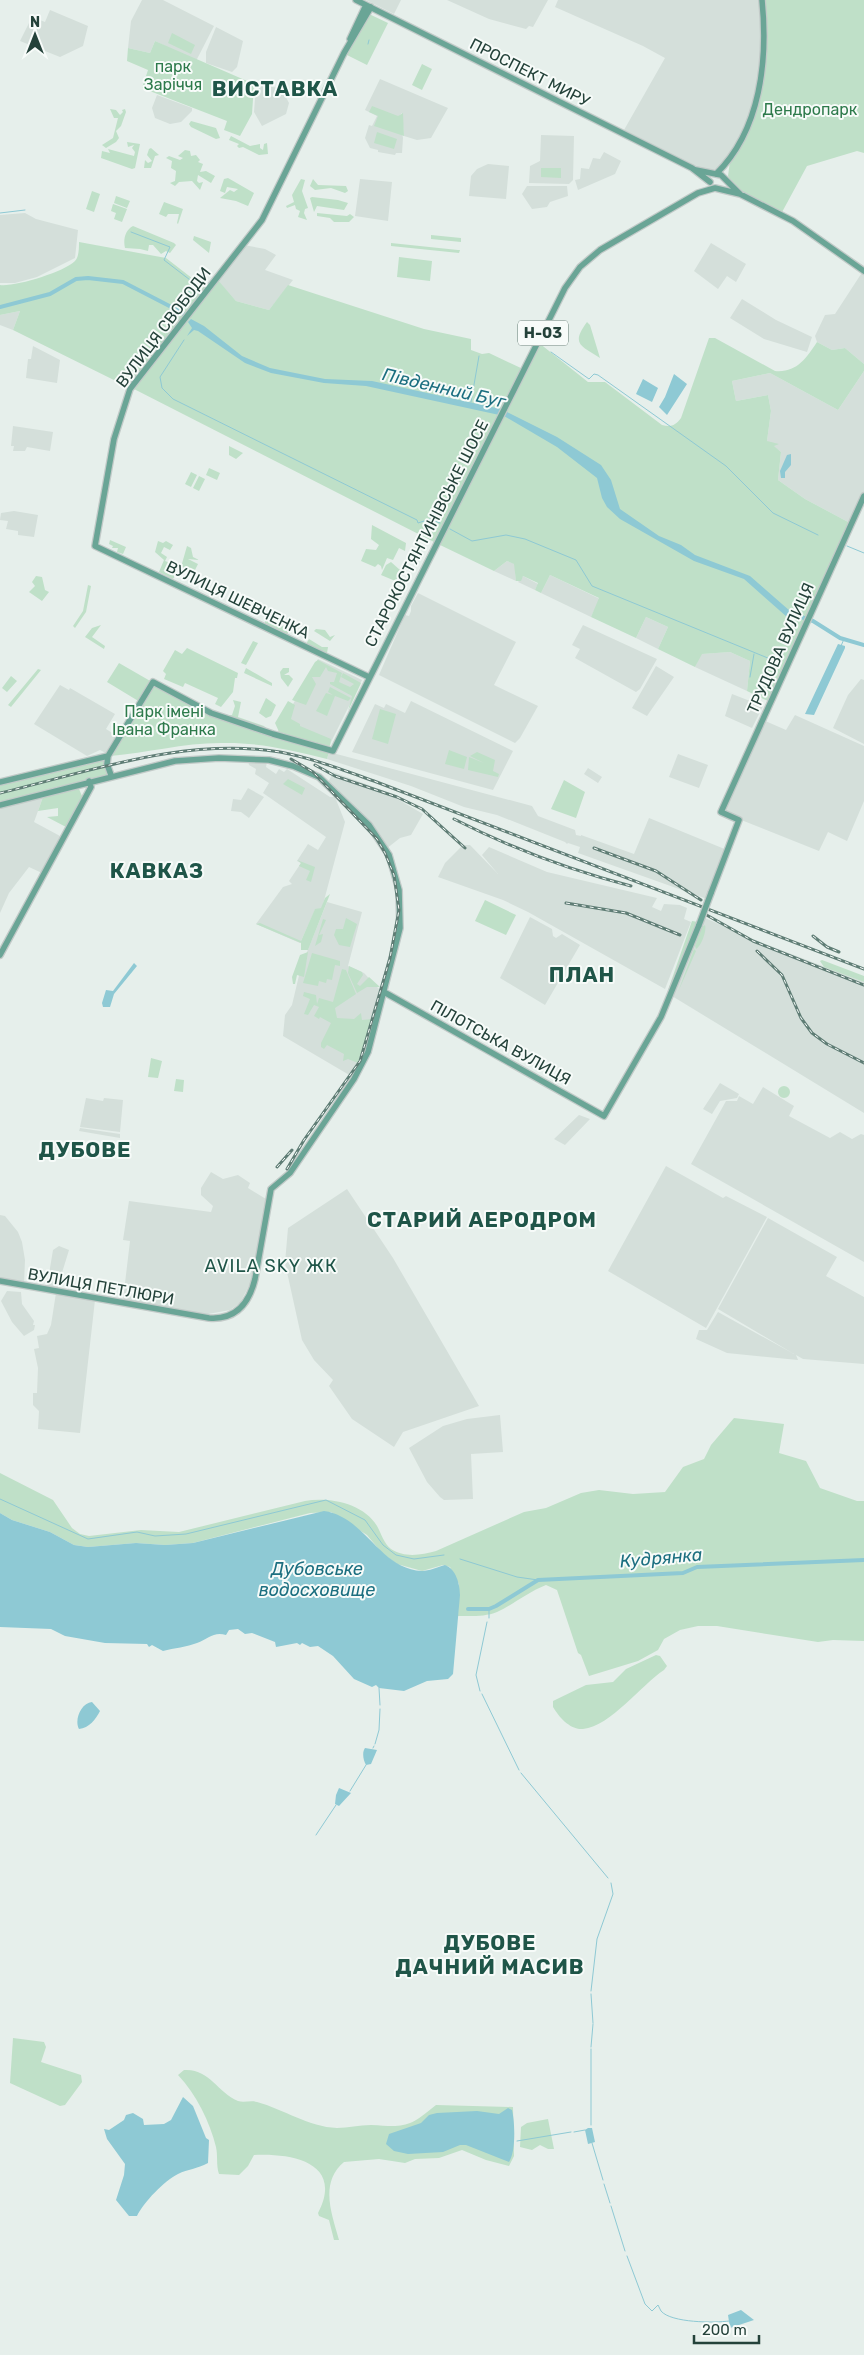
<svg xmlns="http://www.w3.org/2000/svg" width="864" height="2355" font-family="Rubik,sans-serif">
	<rect width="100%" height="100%" fill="#e6efeb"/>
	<path fill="#d4dfda" d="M142,0H163L214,26L196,61L155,41L150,53L128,48L131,21Z
		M366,0H401L394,14Z
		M447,0H548L533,27L529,26L526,29L489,19Z
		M558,0H761L762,67L751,115L732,153L718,169L705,171L624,130L665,58L643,46L555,7Z
		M50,10L88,26L83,46L60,57L20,41L32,17L45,22Z
		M216,27L243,41L237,67L232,72L206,63V52Z
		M380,79L448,108L431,138L417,140L404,136L402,113L399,116L403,138L402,153H396L395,155L378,152V150L370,148L365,138L369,125L372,126L377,116L365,110Z
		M256,85L281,88L289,103L286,114L262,126L254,112Z
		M157,95L192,108V111L181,122L170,124L155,118L152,108Z
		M541,135L574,136L573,180L569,184L529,183L530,166L540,161Z
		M604,152L621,161L615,174L578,190L575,180L580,179L581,168L589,169L593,158L600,159Z
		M488,164L509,166L506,199L469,196L471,176L477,169Z
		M360,179L392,182L388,221L355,216Z
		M527,186H567L568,196L550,202L547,207L532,209L522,194Z
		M25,213L36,219L78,230L75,258L37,277L15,283H0V215Z
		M711,243L746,264L736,282L727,276L718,289L694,271Z
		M244,245L265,249L276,255L265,270L293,280L269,310L236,301L217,280Z
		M863,271L864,272V364L845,348L832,350L817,342L815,336L825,315L835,314Z
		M742,299L776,320L812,337L807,352L764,339L730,318Z
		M20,311L13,330L0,325V315Z
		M33,346L60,360L57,383L26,378L28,359H31Z
		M864,371V493L850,523L805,499L778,480L781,452L767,441L771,411L768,395L736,401L732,381L770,373L838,410Z
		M13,426L53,432L50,451L27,447L25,451H13L14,446H11Z
		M14,511L38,515L34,537L18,535V531L6,529L8,521L0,520L1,513Z
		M507,561L515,564L516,581L494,571Z
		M550,575L600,599L591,617L541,593Z
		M523,576L538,584L535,590L518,582Z
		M418,593L516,642L494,685L538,706L520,738L515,743L379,675L405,615L409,616L411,611V606Z
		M646,617L668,627L658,649L636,638Z
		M583,625L657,659L640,689L636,692L575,658L580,649L572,645Z
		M730,652L750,661L747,691L695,667L701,654Z
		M318,659L362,680L328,748L277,733Z
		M656,666L674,677L647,716L632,708Z
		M861,679L864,680V744L833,728L848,695Z
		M60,685L69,690L70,688L115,714L106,729L117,736L106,753L100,750L87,756L34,724Z
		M732,694L763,706L752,728L725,716Z
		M411,701L513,751L493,790L352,752L375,704L384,708L386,704L405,713Z
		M795,715L864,746V801L847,841L828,832L819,851L721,812L763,720L786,730Z
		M329,752L532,806L538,816L575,830L576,835L581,836V835L634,854L649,818L727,850L707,899L578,853L580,847L568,843L567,844L565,842L497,815L464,807L411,786L327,759Z
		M678,754L708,765L699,788L669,777Z
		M248,760L267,762L266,767L276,774L279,769L284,772L287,769L330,797H335L345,822L322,908L315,910L300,943L256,924L283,887L292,884L289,881L301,863L297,861L308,844L318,850L326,837L263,793L269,783L255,774L256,769L249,765Z
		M588,768L602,777L598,783L584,774Z
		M333,772L382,790L423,814L411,835L400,838L386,849L328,783Z
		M248,788L264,797L249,818L241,812L231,811L233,799L241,800Z
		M43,797L34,822L60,836L42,873L29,867L9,893L0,913V808Z
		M463,845H470L498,874L482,855L489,847L547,872L657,898L652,907L661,911L664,904L680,905L687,908L684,919L691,922L665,989L528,912L503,900L438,877L445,863Z
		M327,902L362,912L348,966L364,973L380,990L363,1050L351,1076L283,1036L285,1015L292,1005L301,967Z
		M530,917L552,929L553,936L556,938L562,934L580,945L545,1005L500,978Z
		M703,917L750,938L864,982V1113L672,996Z
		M720,1083L739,1094L737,1098L720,1101L712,1114L703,1109Z
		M763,1087L794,1106L789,1116L830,1138L840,1132L852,1139L861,1134L864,1135V1262L691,1164L726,1101H737L739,1096L753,1104Z
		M86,1098L103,1101L104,1098L123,1100L120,1132L80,1127Z
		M579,1115L590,1119L565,1145L554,1139Z
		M80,1128L120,1134V1138L79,1131Z
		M666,1166L723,1198L726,1196L767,1217L706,1328L608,1271Z
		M211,1172L223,1179L238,1175L250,1183L248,1188L266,1199L253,1278L240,1303L230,1310L208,1314L123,1300L130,1241L123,1240L129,1201L211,1212L213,1206L201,1195V1188Z
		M347,1189L393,1258L479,1406L403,1432L394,1447L352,1419L329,1386L333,1380L314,1360L302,1340L285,1263L288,1228Z
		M0,1215L5,1216L18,1232L22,1242L25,1260L24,1284L0,1279Z
		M768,1218L837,1257L826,1276L864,1297V1364L803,1359L796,1355L798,1360L727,1353L696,1339L699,1330H707L718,1312L794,1354L718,1309Z
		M59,1246L69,1250L57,1289L47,1286L53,1250Z
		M7,1291L21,1292L22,1304L34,1321L33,1325H35L34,1330L24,1336L12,1322L1,1301Z
		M56,1293L95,1300L80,1433L38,1429L39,1411L33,1405V1393H37L38,1368L34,1349L39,1348L37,1336L47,1334L51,1325Z
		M500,1415L503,1452L471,1454L473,1499L444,1500L440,1497L427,1482L409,1448L443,1426L467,1419Z"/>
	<path fill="#bfe0c8" d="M763,0H864V153L857,151L807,166L781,214L740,193L728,176L730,161L741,141L762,78Z
		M369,14L388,23L367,65L345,54Z
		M172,33L195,45L191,54L168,43Z
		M155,41L254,84L252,114L240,136L224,130L227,121L142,88L148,70L127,61L128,48L150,53Z
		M422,64L432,69L422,90L412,85Z
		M372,106L398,116L403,113L404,136L374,126L378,116L369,112Z
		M110,109L116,110L120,115L123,112L122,110L125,109L126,112L121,126L116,131L119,138L116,142L106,148L102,145L113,138L118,118H114Z
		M191,121L216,128L220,138L216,139L191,127L189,124Z
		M377,132L397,139L394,149L374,143Z
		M231,136L250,146L260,144V148L263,150L264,144L267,143L268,154L259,155L243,147L239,148L237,146L239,144L229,140Z
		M127,142L140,144L135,168L132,169L101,158L102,151L110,153L108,149L134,156L135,152L132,148L134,145L128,147Z
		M151,148L159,155L155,156L151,168H144L145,160L148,163L152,161L147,155L149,149Z
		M185,150L190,151L191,156L196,155L200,160L198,162L203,164L200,172L206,171L215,176L211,183L198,175L197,181L199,183L203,182L200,190L192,181L179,182L175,186L170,183L175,181L176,171L171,168L172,161L166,158L169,156L180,160L183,158L178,156Z
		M541,168H561V178L541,177Z
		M228,178L254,193L248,206L236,201L220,198L230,190L234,192L238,189L227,187L225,193L220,191L224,179Z
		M301,179L305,180L302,191L308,208L305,209L304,213L307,220L298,217L300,211L296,209L295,205L287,208L286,206L294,202L292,195Z
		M313,179L318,185L346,186L348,191L345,193L331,188L315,190L310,186Z
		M92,191L100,194L94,212L86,209Z
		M116,196L130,201L127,208L114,203Z
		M312,197L338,200L348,203L344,210L317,206L314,212L310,198Z
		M164,202L183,209L178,224L177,223L179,214H168L166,217L159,214Z
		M113,204L127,209L122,222L114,219L116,213L111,211Z
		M317,213L347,216L350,214L354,217L349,222H334L330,218L317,216Z
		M133,226L174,243L176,245L170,253L166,251L161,254L153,245H149L148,251L140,249L125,248C123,240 125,230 133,226Z
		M431,235L461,238V242L431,239Z
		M194,236L211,242L209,253L193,240Z
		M79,242L166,258L206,289L130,388L13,330L20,311L0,315V285C15,287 64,272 75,261C79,257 79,248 79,242Z
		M391,243L458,250H460L459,253L391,246Z
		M399,257L432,261L430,281L397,277Z
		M217,279L236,301L269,310L288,285L424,329L471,339V350L482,354L489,353L523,369L436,543L132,388Z
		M587,322L590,325L600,358C582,346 570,345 587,322Z
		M709,338H715L775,371C796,373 806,359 817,342L832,350L845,348L864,364V371L838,410L770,373L732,381L736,401L768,395L771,411L767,441L779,444L774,446L781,452L778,480L805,499L850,523L770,702L747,691L750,661L730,652L702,654L695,667L658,649L668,627L646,617L636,638L591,617L599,598L550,575L541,593L535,590L538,583L523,576L521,581H516L514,564L507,561L494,571L438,544L539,343L588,382H605L662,425C671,427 675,426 681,418Z
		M229,446L243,453L236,459L229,455Z
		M209,468L220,473L217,480L206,475Z
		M191,472L197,475L191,487L185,484Z
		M199,476L205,479L199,491L193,488Z
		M372,525L406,543L405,551L399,548L393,560L387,558L382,570L381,566L378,564L375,567L361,561L366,549L376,550L379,545L371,539Z
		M110,540L126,547L123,554L117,552L118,548H112L113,546L109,544Z
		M158,541L163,543L166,541L173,545L170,550L164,547L161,553L167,557L165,561L170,563L166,571L162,570L175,576L173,579L159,572L164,560L155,552Z
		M187,546L191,548L193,557L199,560L188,559L198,564L194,572L181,567Z
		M391,562L400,570L397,575L401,579L400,583L381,575L386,565Z
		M36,576L42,577L45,590L49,592L42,601L29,592L35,586L32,582Z
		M88,585L91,586L86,612L75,628L73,626L83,611Z
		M265,620L290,629L287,635L265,623Z
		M101,625L92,637L105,646L104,649L85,637L92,628Z
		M316,629L325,630L330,637L335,635L330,641L314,631Z
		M309,639L322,647H328L327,653L306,644Z
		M253,641L258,643L246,665L241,663Z
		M187,648L238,673L237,678H235L233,692L221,707L215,704L218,698L185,683L183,687L164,679L166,674L163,671L175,650L182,654Z
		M318,660L342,673L339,682L350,687L354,684L341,677L343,673L361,683L348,711L352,696L330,684V682H334L337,673L328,671L326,667L320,677H312L316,684L306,705L292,700L315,662Z
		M119,663L152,682L140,702L107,682Z
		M246,668L272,683V686L244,673Z
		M283,668H289V672L284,675H289L293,679L288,687L281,678L280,672Z
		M38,669L41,670L11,707L8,705Z
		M11,676L17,681L7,692L2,688Z
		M153,683L195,707L329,752L327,759C292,750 257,742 221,743C183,743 147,753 110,756Z
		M330,687L351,698L348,701L335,696L327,716L316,711L326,693L333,695L328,692Z
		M266,698L276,705L271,716L266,718L259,713Z
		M233,700L241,702L238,717L264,726L268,730L227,716L232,715L235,706Z
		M288,701L295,705L291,719L300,724V726L331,739L330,746L280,734L275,723Z
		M380,709L396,714L388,744L372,739Z
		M449,750L467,757L464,769L445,764Z
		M477,752L495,760L493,771L499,774L498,777L468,770L469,757L484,763L470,756Z
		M107,758L109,775L0,804V784Z
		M288,779L305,788L302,795L283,784Z
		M564,780L585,792L576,818L551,809Z
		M79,789L82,796L66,827L47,817L58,816V808L38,811L43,797Z
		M297,860L315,867L311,882L306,880L310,871L299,866L301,863Z
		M330,894L308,950H301V943L256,924L260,923L301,941L315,909L321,908L325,898Z
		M485,900L516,915L506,935L475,921Z
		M346,918L357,924L350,947L339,945L334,935L336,929H343Z
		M323,919L326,920L319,935L323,934L321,942L315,946Z
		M692,921L698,922L671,989L668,990Z
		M705,925C707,931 701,946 696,949L695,946L702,927Z
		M694,949L696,951L678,992Z
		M308,952L304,977L297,975L295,984H293L292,977L300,955Z
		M312,953L340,961V966L335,965L332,980L327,979L326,983L319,981L318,986L303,983Z
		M822,960L864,976V982L824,967L820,961Z
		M349,966L362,972L363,975L357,984L360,986L369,977L380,987H367L357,993L348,973Z
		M342,969L346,970L356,994L335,1008L337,1018L354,1019L361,1013L362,1020L372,1019L358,1063L348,1059L343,1061L344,1054L327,1045L324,1049L321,1047V1043L331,1023L320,1017L319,1019L314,1016L319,1007L314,1005L308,1015L304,1014L310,999L303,996L304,992L316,995L317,1004L319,998L333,1002Z
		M151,1058L162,1061L158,1078L148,1077Z
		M176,1079L184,1080L183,1092L174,1091Z
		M778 1092a6 6 0 1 1 12 0a6 6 0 1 1-12 0Z
		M734,1418L784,1424L779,1453L806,1461L820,1488L857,1501H864V1641L833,1640L818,1642L717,1626H698L680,1630L664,1639L658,1650L638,1661L589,1676L581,1655L578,1653L557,1590L546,1585C528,1592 514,1604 497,1612C485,1617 470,1616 458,1616L459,1584L450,1567L443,1565L422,1571L397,1564L382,1553L367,1535L331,1512L310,1513L193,1543L165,1545L136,1543L88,1547L74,1545L50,1532L12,1520L0,1513V1473L53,1500L72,1528L80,1534L89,1536L141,1530L179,1532L305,1501C329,1497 363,1503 377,1526C381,1533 384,1544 391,1549C405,1558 421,1555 436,1551L524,1512L546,1508L581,1493L599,1490L633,1494L665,1492L683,1467L704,1459L711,1445Z
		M656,1655L660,1656L667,1666L664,1670C641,1685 611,1726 583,1729C570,1730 559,1717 553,1707V1701L586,1685L613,1682L626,1669Z
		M13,2038L44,2042L46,2047L41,2062L81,2075L82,2082L65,2105L60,2106L10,2083Z
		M184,2070C209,2068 217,2092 238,2101C244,2103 251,2100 257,2102C283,2109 309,2127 337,2128C348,2128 359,2125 371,2125C406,2127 408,2128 436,2105L513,2107L514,2156L509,2166L486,2160L462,2150L439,2158L415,2159L405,2163L379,2159L344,2162C319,2183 332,2214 339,2240H334L329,2220L319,2216L318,2213C344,2163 293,2153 254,2155L248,2166L239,2175L219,2174C216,2165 218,2156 216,2147C210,2122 196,2094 178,2075Z
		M548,2119L554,2149H548L540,2145L532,2150L520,2147L521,2127L527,2123Z"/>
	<path fill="#8ec9d4" d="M191,319L204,326L242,356L270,368L325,379L372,381L501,409L557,437L601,465L611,480L620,509L659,536L681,545L695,555L750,576L790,611L802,612L801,618L787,617L744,579L694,561L620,519L607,507L602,498L597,478L557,447L504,416L366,386L324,383L271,373L245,363L198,331L194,330L187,336L192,328L188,322Z
		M674,374L687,384L667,415L659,407L665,397Z
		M643,379L658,388L652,402L636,394Z
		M791,454V465L785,472V478H781L780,471L787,455Z
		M838,644L845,646V648L814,715L805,714Z
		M134,963L137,966L114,994L110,1007H103L102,1003L106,990L113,991Z
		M324,1511C366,1517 379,1569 422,1571C429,1571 438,1567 445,1565C456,1569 460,1584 460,1595L453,1674L448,1679L427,1681L404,1691L379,1688L376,1685L372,1687L354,1679L333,1656L318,1646L310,1647L302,1643L300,1645L297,1643L276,1647L275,1642L252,1633L245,1634L238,1629L229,1630L226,1635C214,1631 208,1639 197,1643C187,1647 174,1648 163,1651L152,1645L149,1647L147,1644L105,1643L65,1636L51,1629L0,1627V1513L12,1520L50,1532L74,1545L88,1547L136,1543L165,1545L193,1543Z
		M92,1702L100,1711C96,1719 89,1728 79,1729C74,1720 81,1703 92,1702Z
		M365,1748L377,1750L371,1764L366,1765C363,1760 362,1752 365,1748Z
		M339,1788L351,1793L339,1806L335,1804L336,1795Z
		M183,2097L193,2106L206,2138L209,2140L208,2163C197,2169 188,2169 178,2174C164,2181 144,2202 137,2216H129L116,2200L124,2175L125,2164L107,2139L104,2129L109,2130L124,2120L126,2115L133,2113L143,2119L144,2125L164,2124L171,2120Z
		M508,2108L512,2110C515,2122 516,2152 509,2162L466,2145H460L443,2152L408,2154L394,2151L386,2144L389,2134L421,2123L429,2115L437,2113L477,2111L499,2114Z
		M588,2128H592L595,2142L588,2144L585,2130Z
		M741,2310L754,2320L730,2328L728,2315Z"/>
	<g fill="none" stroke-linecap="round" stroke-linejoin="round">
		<path stroke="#8ec9d4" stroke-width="1" d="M368,44L369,40
			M0,213L25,210
			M131,232L170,247L164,260L194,283L189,292
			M184,340L160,377L162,388L173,399L417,520L418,523L430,519L440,523
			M551,352L589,379L594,374L598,375L726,466L773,513L818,535
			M471,402L479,356
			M488,404L490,393
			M450,529L472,541L506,535L525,539L576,560L592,586L780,663
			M847,546L864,553
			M841,646L844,639
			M750,677L754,654
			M0,1499L88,1539L137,1532L155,1536L186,1534L326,1500L365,1520L383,1545L396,1555L414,1559L444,1555
			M460,1559L517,1577L538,1580
			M489,1609V1618
			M379,1688L380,1705
			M480,1691L476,1675L487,1622
			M482,1694L519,1770
			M375,1744L379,1730L380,1709
			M373,1748L374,1746
			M521,1773L608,1878
			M350,1791L366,1765
			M316,1835L336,1805
			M591,1991L597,1939L613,1894L611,1883
			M591,1994L593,2023
			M591,2047L593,2024
			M591,2125V2049
			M574,2132L585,2130
			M517,2141L571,2132
			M592,2143L603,2180
			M604,2184L610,2203
			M611,2206L625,2251
			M627,2256L645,2304L652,2311L658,2305C659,2307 660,2309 661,2311C671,2323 715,2323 729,2321"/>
		<path stroke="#8ec9d4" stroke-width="4" d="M0,307L50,294L76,279L88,278L123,282L181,312L187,317
			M798,616L813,621L840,638L864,645
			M468,1609H489L496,1606L538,1580L683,1573L697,1567L864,1560"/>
		<defs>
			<path id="major" d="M356,0L692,168L710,182
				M350,39L366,5
				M696,170L721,175L740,194L793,221L864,271
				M716,174C761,130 768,59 762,0
				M369,677L95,546L114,439L130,389L262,220L344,53L371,7
				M111,775L107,764L108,756L153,682L211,713L273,734L333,751L565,288L580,267L600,250L698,193L715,188L740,194
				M0,782L108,756
				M0,805L175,761L219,758L269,760L293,766L319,777L369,825L389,855L399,890L400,928L368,1052L354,1079L290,1173L271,1189L255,1279C249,1304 235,1320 209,1318L0,1281
				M711,893L739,820L721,812L864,496
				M0,955L91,787L89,781
				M384,992L604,1116L661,1017L699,925"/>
		</defs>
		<use href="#major" stroke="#c2cac8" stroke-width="8"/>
		<use href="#major" stroke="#6aa596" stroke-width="5.5"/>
		<defs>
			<path id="rail" d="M315,765L335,776L397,797L422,809L465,848
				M0,793C92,771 184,737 280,752C312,758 343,770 374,781L864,969
				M454,819C511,848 569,870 631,886
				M594,848L656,871L701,900
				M566,903L626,913L680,935
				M703,913L753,941L864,985
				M813,936L827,947L839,952
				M757,951L782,975L801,1018L812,1033L827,1044L864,1063
				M277,1167L292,1150
				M287,1169L304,1140L360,1061L390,958L399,910L394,875L385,853L377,839L313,772L291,759"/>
		</defs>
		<use href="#rail" stroke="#5f7d75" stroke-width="3"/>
		<use href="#rail" stroke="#f7fbf9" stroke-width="1" stroke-dasharray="4" stroke-linecap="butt"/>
		<defs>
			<path id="major-bridge" d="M699,925L711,893"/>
		</defs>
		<use href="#major-bridge" stroke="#c2cac8" stroke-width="8" stroke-linecap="butt"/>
		<use href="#major-bridge" stroke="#6aa596" stroke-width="5.5"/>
	</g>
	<g text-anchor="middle" stroke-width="4" stroke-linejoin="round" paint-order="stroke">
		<rect fill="#f7fbf9" stroke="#637a73" stroke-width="1" x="518" y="320.5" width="50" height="25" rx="4"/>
		<g font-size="15" font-weight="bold" fill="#24423a">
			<text x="543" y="338">Н-03</text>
		</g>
		<g font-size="16" fill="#2d7a4b" stroke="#f7fbf9">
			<text x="173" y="72">парк<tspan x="173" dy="18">Заріччя</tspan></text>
			<text x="810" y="115">Дендропарк</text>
			<text x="164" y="717">Парк імені<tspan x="164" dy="18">Івана Франка</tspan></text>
		</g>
		<g font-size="16" fill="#24423a" stroke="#f7fbf9">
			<text transform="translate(530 72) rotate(27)" y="6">ПРОСПЕКТ МИРУ</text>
			<text transform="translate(163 327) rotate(-53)" y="6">ВУЛИЦЯ СВОБОДИ</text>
			<text transform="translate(426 533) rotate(-63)" y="6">СТАРОКОСТЯНТИНІВСЬКЕ ШОСЕ</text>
			<text transform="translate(238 599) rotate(26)" y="6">ВУЛИЦЯ ШЕВЧЕНКА</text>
			<text transform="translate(780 648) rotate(-66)" y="6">ТРУДОВА ВУЛИЦЯ</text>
			<text transform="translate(501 1042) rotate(29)" y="6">ПІЛОТСЬКА ВУЛИЦЯ</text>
			<text transform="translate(101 1286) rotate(10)" y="6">ВУЛИЦЯ ПЕТЛЮРИ</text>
		</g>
		<g font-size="18" font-style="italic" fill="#1c6f80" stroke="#f7fbf9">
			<text transform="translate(444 388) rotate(13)" y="6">Південний Буг</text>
			<text transform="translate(661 1558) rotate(-5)" y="6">Кудрянка</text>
			<text x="317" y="1575">Дубовське<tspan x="317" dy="21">водосховище</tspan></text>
		</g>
		<g font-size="18" letter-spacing="1" fill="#1f5548" stroke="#f7fbf9">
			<text x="271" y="1272">AVILA SKY ЖК</text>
		</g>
		<g font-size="21" font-weight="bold" letter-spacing="1" fill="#1f5548" stroke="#f7fbf9">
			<text x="275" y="96">ВИСТАВКА</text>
			<text x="157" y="878">КАВКАЗ</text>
			<text x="582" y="982">ПЛАН</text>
			<text x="85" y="1157">ДУБОВЕ</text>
			<text x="482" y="1227">СТАРИЙ АЕРОДРОМ</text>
			<text x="490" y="1950">ДУБОВЕ<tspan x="490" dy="24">ДАЧНИЙ МАСИВ</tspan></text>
		</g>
	</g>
	<g transform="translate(35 35)" stroke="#f7fbf9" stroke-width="4" paint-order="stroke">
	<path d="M0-4L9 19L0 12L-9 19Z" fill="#24423a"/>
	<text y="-8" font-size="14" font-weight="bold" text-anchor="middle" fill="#24423a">N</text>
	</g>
	<path d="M694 2335v8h65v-8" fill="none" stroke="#24423a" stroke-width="2.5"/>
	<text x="702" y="2335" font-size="15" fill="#24423a" stroke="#f7fbf9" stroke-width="4" paint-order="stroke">200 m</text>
</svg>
